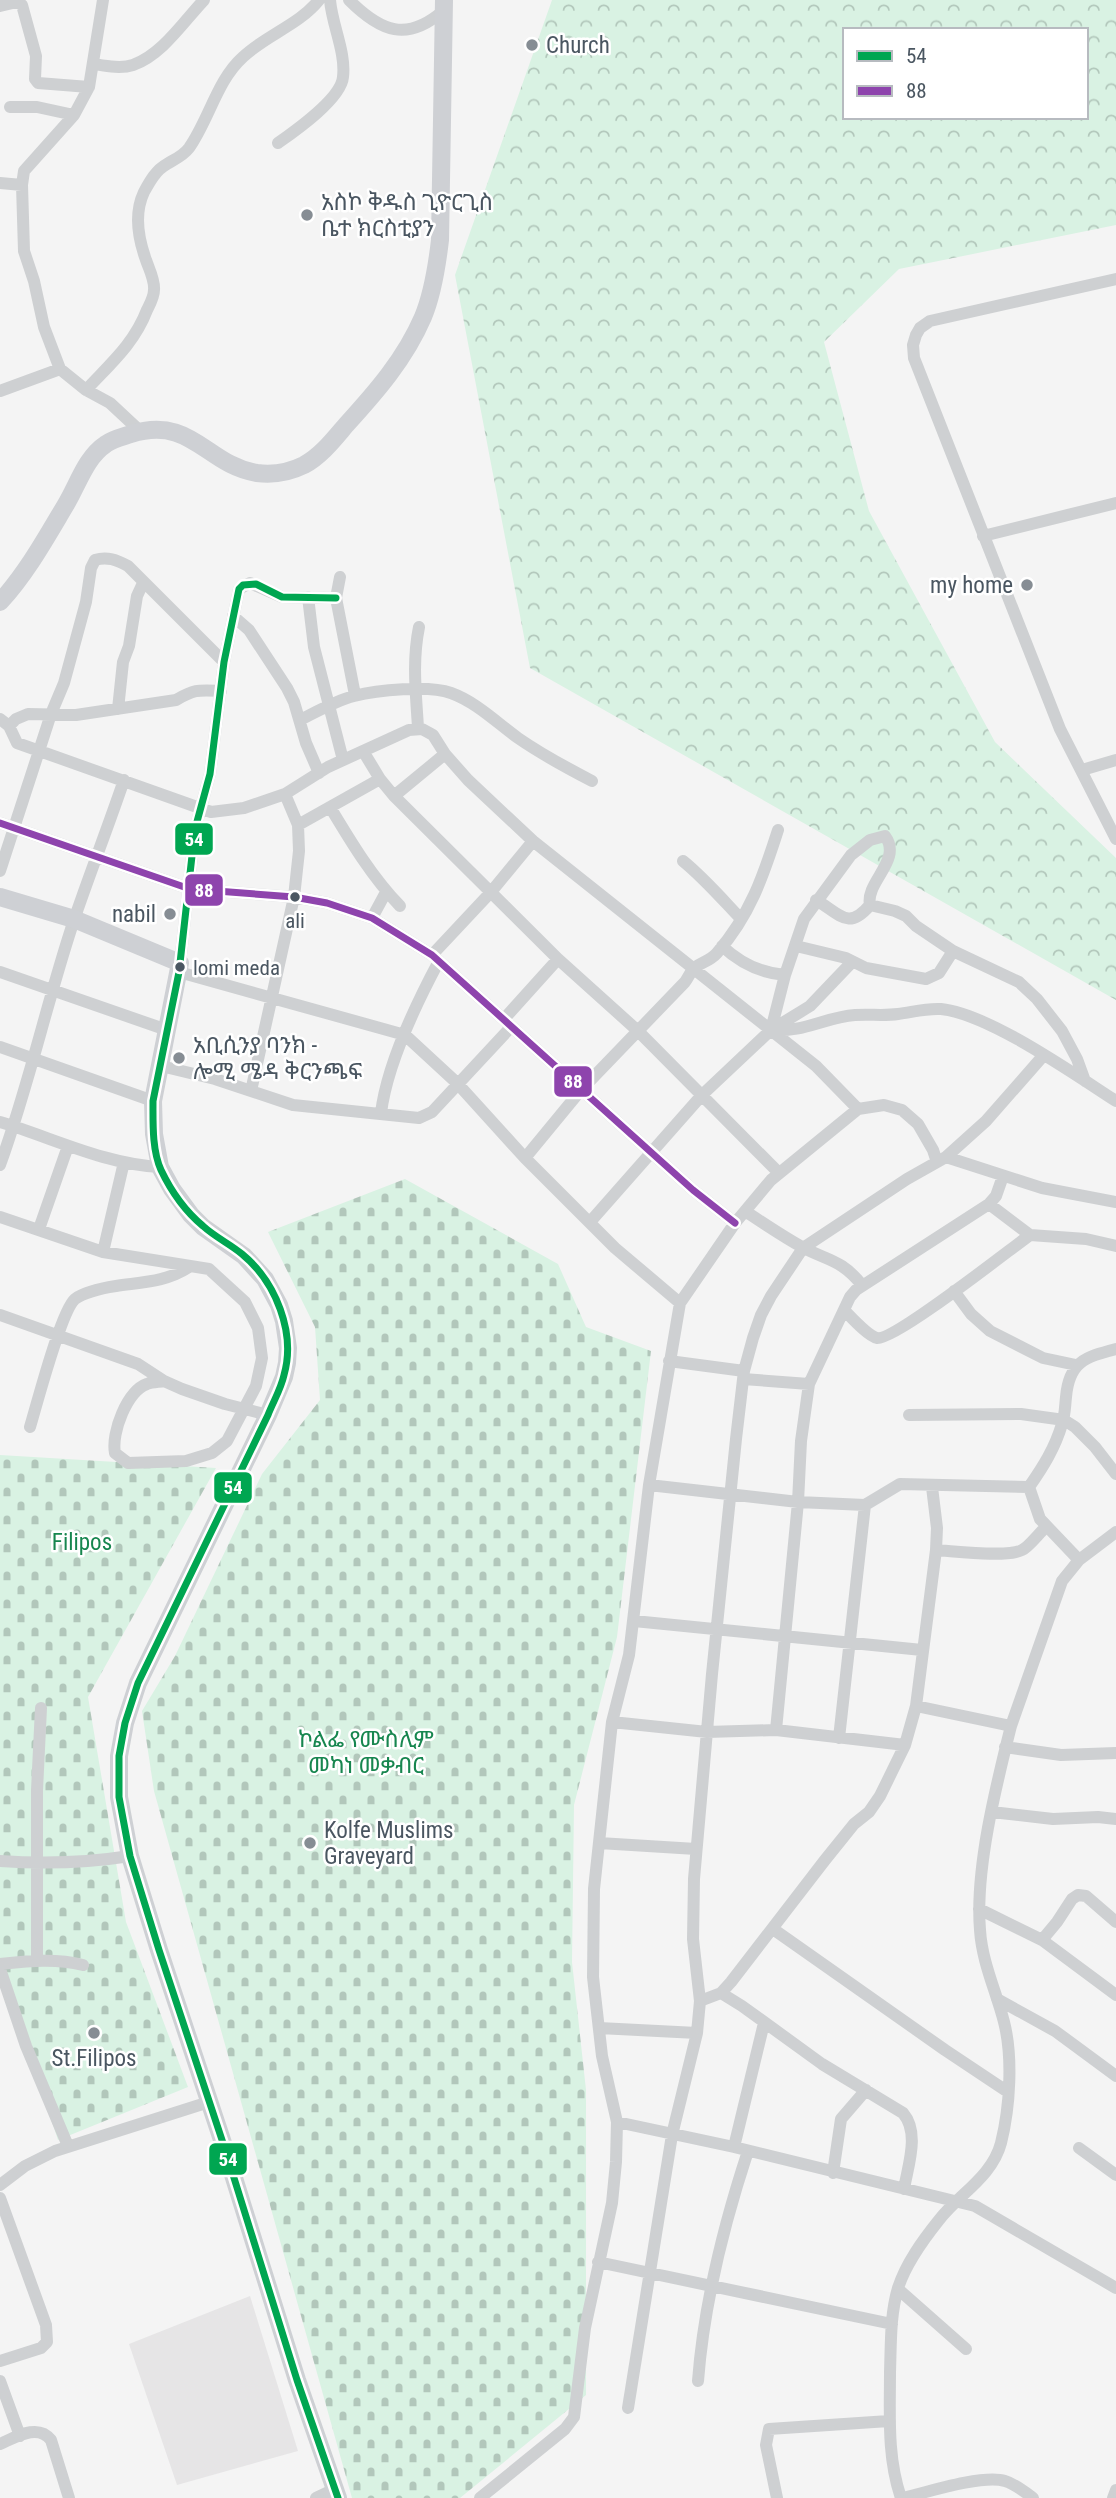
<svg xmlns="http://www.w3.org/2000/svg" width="1116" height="2498" font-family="'Roboto Condensed','Noto Sans Ethiopic',sans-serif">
	<defs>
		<pattern id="forest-crowns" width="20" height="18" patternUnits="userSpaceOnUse" patternTransform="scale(1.75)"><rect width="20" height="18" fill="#d9f2e3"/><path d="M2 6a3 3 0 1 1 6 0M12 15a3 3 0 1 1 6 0" fill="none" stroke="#b2c7bb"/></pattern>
		<pattern id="cemetery-stones" width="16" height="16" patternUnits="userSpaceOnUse" patternTransform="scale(1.75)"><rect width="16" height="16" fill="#d9f2e3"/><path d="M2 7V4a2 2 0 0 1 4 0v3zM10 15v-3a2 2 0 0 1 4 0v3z" fill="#b2c7bb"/></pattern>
	</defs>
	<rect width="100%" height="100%" fill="#f4f4f4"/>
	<path fill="#e6e5e6" d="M250,2296L298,2451L177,2485L129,2344Z"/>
	<path fill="url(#forest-crowns)" fill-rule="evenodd" d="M552,0H1116V225L899,269L824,342L869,511L995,742L1116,858V1000L530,668L455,275ZM845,30H1086V117H845Z"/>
	<path fill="url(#cemetery-stones)" d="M405,1179L558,1264L586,1327L651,1351L617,1637L574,1805L572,1962L586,2090V2395L460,2498H352L154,1791L142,1711L175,1656L262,1474L320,1400L315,1327L268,1232Z
		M0,1455L216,1468L88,1697L126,1922L188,2087L58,2140L0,1965Z"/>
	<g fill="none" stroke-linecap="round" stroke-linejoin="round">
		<path stroke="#ced0d2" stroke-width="12" d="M103,0L89,87L74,115L24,171L22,185L24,251L34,281L44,327L60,369L86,390L110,403L140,431
			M349,0C381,32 407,42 443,11
			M0,6L17,2L22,5L36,56L35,79L38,83L89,87
			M94,64C106,66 121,69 133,65C162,55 184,21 204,0
			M10,107H37L74,115
			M278,143C295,131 341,99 343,77C346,52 332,25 330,0
			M0,183L22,185
			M1116,279L930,321L920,328L916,335L913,345L914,358L1060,729L1116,839
			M86,390C110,364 134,344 147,310C150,304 154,297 154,290C155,280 149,269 146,260C138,238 134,213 144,192C150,181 156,170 167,164C175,159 183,156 189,148C209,120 217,80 243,57C266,35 299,25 319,0
			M0,391L60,369
			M983,536L1116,503
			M340,577L336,598L355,695
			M308,597L314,647L343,760
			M233,616L249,630L287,688L294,702L306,743L319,773
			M118,709L123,662L129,646L137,596L143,583
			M0,719L9,726L17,743L211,812L244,808L285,794L328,767L409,730L422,729L433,735L445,754L468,780L533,841L816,1066L858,1109
			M300,720C318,711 335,701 354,696C377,690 429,685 451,693C476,702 496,722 518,738C541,754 567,768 592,781
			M9,726L16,719L28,714L76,715L176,700C195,689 198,690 221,691
			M418,728C416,693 412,662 419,627
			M363,751L380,779L394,796
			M445,754L394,796L558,959L638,1031L779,1173
			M1082,770L1116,760
			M330,807C351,842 372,877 400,906
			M0,823L190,889L294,897L327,903L372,918L432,955L693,1190L735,1223
			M298,825L380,779
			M683,861C704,878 722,899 741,919
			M0,871L51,714L64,683L86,602L91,568L95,560C107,556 117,560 128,566L224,662
			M870,905L895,911L906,916L916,926L953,951L1019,982L1037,999L1062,1031L1077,1059L1085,1081
			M372,918L386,892
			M722,946C740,963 760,973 785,975
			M796,946L846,958L866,968L926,979L939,973L953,951
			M432,955L491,892L533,841
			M180,963L195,829L210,774L224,662L239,589L250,583L282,597L336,598
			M0,972L167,1030
			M179,972L405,1035L457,1083L525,1158L615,1248L680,1303
			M504,1019L558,959
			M771,1030L785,975L804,919L851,855L870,840L885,836C903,860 865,882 870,905C848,931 840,914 816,900
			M772,1030C802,1033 826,1017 855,1015C870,1014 884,1016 898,1014C913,1012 926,1008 941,1009C989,1014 1074,1074 1116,1101
			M0,1047L153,1101
			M161,1066L215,1079L293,1105L419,1118L432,1112L511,1027
			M251,1091L294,897L299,851L298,825L285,794
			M381,1113C387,1064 416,1004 439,961
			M0,1122C53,1138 104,1164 160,1167
			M946,1157L1042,1188L1116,1202
			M525,1158L581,1090L685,982C688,978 691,971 694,968C702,962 710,961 717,953C750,915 763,877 778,830
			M0,1165C29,1085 47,1001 74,920C90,873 108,827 124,780
			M989,1204L1030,1235L1086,1239L1116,1246
			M745,1211C763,1223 782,1236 802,1247C828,1261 841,1259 862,1285
			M0,1217L103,1252L209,1269L245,1302L258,1328L262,1358L256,1386L227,1441L212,1453L186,1461L128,1463L115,1453C111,1433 127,1391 147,1384C152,1382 159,1382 164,1381
			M590,1222L702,1095L771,1030L810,1006L852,962
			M39,1229L68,1146
			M103,1252L124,1162
			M954,1291L971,1314L990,1331L1043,1358L1076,1365
			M844,1310C851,1317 868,1336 877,1338C894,1341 1009,1250 1030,1235
			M0,1315L138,1364L164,1381L182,1389L225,1404L268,1415
			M669,1361L744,1371
			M743,1379L809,1384
			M909,1415L1021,1414L1064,1420L1075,1427L1095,1447L1116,1474
			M30,1427C37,1404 61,1311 75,1299C86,1291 103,1288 116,1286C143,1282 166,1282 189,1267
			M649,1485L798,1502L865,1505L900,1484L1029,1487
			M1029,1487C1043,1467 1055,1448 1062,1424C1065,1416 1065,1406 1066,1397C1069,1362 1085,1357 1116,1349
			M1029,1487L1040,1519L1079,1560
			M936,1550C954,1551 1007,1558 1022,1550C1029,1547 1039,1533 1046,1527
			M634,1621L922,1650
			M916,1706L1011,1726
			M612,1722L707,1732L776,1730L905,1745
			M776,1730L798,1502L801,1441L809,1384L850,1297L856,1290L989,1204L996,1196L1003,1176
			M839,1738L865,1505
			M1005,1747L1061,1755L1116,1753
			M992,1812L1053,1819L1098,1817L1116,1819
			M599,1843L696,1849
			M0,1861C44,1864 86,1863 130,1856
			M979,1909L1042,1940L1116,1995
			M773,1929L945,2050L1008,2092
			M1042,1940L1057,1922L1072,1899L1078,1895L1086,1896L1116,1922
			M37,1960V1790L41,1708
			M0,1964C29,1961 55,1958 83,1965
			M0,1969L26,2046L68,2146
			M721,1993L742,2006L822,2064L903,2113C920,2133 908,2165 904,2189
			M997,1999L1055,2031L1116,2076
			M700,2001L721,1993L731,1982L825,1860L854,1824L869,1812L880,1796L905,1745L916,1706L936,1550L937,1528L932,1487
			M599,2028L697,2033
			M617,2122L734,2147L975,2206L1116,2288
			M734,2147L764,2023
			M1079,2148L1116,2175
			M833,2173L841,2119L866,2090
			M0,2185L25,2166L55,2151L209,2102
			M0,2198L46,2325L47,2342L41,2348L0,2361
			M598,2262L892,2324
			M898,2289L966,2349
			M0,2381L20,2436
			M698,2381C704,2302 723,2227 748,2151
			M628,2408L672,2135L697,2033L700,2001L693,1939L694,1879L712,1674L736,1439L744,1371L753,1338L761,1315L771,1296L803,1248L907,1179L946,1157L986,1121L1043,1056
			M0,2444C16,2437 38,2423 51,2440L69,2498
			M316,2498L335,2489
			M480,2498L565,2429L574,2417L585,2328L612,2203L616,2162L617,2122L602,2056L593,1977L594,1889L612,1722L629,1655L649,1485L680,1303L735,1223L771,1180L858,1109L884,1105L902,1110L918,1124L933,1150L937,1162
			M777,2498L766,2445L769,2429L889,2421
			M901,2498C887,2457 890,2415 890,2372C891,2345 890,2315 898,2288C906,2263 923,2240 939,2220C959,2194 992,2177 1001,2143C1010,2107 1013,2057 1004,2022C996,1991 982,1962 980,1930C975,1869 996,1786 1011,1726L1062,1581L1079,1560L1116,1532
			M903,2498C927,2492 984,2474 1005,2481C1015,2484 1025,2492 1033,2498
			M1113,2498L1116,2490"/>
		<path stroke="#ced0d4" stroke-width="18" d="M0,602C26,574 46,538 65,506C78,485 85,458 106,444C113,439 122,437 131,434C192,415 206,465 257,473C273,475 290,472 304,465C321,456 334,439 346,425C376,392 405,359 423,317C433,293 437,266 440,240L444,0
			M0,897L74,919L180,963L153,1101L154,1134L160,1167L172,1189L191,1215L203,1227L244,1256L265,1279L279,1305L284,1321L288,1348L287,1363L284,1377L268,1415L138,1683L125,1723L119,1756V1797L130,1856L159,1950L225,2149L297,2380L338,2498"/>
		<defs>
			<path id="bus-1" d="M336,598L282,597L256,584L243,585L239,589L224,662L210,774L195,829L179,972L153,1101C153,1123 152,1150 161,1170C171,1191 185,1211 203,1226C215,1237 230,1244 242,1254C276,1282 296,1333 284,1375C281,1389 273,1402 268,1415L138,1683L125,1723L119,1756V1797L130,1856L159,1950L225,2149L297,2380L338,2498"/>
			<path id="bus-2" d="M0,823L190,889L294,897L327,903L372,918L432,955L693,1190L735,1223"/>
		</defs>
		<use href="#bus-1" stroke="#fff" stroke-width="12"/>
		<use href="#bus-2" stroke="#fff" stroke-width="12"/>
		<use href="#bus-1" stroke="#00a651" stroke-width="7"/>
		<use href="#bus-2" stroke="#8e44ad" stroke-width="7"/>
	</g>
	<g fill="#868d94" stroke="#fff" stroke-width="2.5">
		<circle cx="532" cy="45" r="7"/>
		<circle cx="307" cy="215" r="7"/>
		<circle cx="1027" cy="585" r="7"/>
		<circle cx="170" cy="914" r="7"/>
		<circle cx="179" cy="1058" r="7"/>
		<circle cx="310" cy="1843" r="7"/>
		<circle cx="94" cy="2033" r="7"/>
	</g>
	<g fill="#4a5661" stroke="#fff" stroke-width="2.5">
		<circle cx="295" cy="897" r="6"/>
		<circle cx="180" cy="967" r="6"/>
	</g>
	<g text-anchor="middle" stroke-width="5" stroke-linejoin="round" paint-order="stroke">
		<g font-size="21" fill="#4a5661" stroke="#fff">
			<text x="295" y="928">ali</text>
			<text x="193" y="975" text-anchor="start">lomi meda</text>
		</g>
		<g font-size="23" fill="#4a5661" stroke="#fff" text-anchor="start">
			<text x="546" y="53">Church</text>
			<text x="321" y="210">አስኮ ቅዱስ ጊዮርጊስ<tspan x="321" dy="26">ቤተ ክርስቲያን</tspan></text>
			<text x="1013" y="593" text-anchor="end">my home</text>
			<text x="156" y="922" text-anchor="end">nabil</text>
			<text x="193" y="1053">አቢሲንያ ባንክ -<tspan x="193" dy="26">ሎሚ ሜዳ ቅርንጫፍ</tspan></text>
			<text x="324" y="1838">Kolfe Muslims<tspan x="324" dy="26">Graveyard</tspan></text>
			<text x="94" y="2066" text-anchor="middle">St.Filipos</text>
		</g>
		<g font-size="23" fill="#17864f" stroke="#fff">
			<text x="82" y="1550">Filipos</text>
			<text x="366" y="1747">ኮልፌ የሙስሊም<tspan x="366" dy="26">መካነ መቃብር</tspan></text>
		</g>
	</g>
	<g stroke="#fff" stroke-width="2.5">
		<rect x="174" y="822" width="40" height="34" rx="7" fill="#00a651"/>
		<rect x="184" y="873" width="40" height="34" rx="7" fill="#8e44ad"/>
		<rect x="553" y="1065" width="40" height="33" rx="7" fill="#8e44ad"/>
		<rect x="213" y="1471" width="40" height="33" rx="7" fill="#00a651"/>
		<rect x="208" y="2142" width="40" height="34" rx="7" fill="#00a651"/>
	</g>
	<g font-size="19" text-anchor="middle" font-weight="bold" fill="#fff">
		<text x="194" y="846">54</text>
		<text x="204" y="897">88</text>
		<text x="573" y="1088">88</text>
		<text x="233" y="1494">54</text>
		<text x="228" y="2166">54</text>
	</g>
	<rect x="843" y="28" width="245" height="91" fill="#ffffff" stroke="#b7bbc0" stroke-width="2"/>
	<rect x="857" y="51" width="35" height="10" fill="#00a651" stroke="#b7bbc0" stroke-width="2"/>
	<text x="906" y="63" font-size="21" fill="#4a5661">54</text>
	<rect x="857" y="86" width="35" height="10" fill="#8e44ad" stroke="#b7bbc0" stroke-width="2"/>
	<text x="906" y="98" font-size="21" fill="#4a5661">88</text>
</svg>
